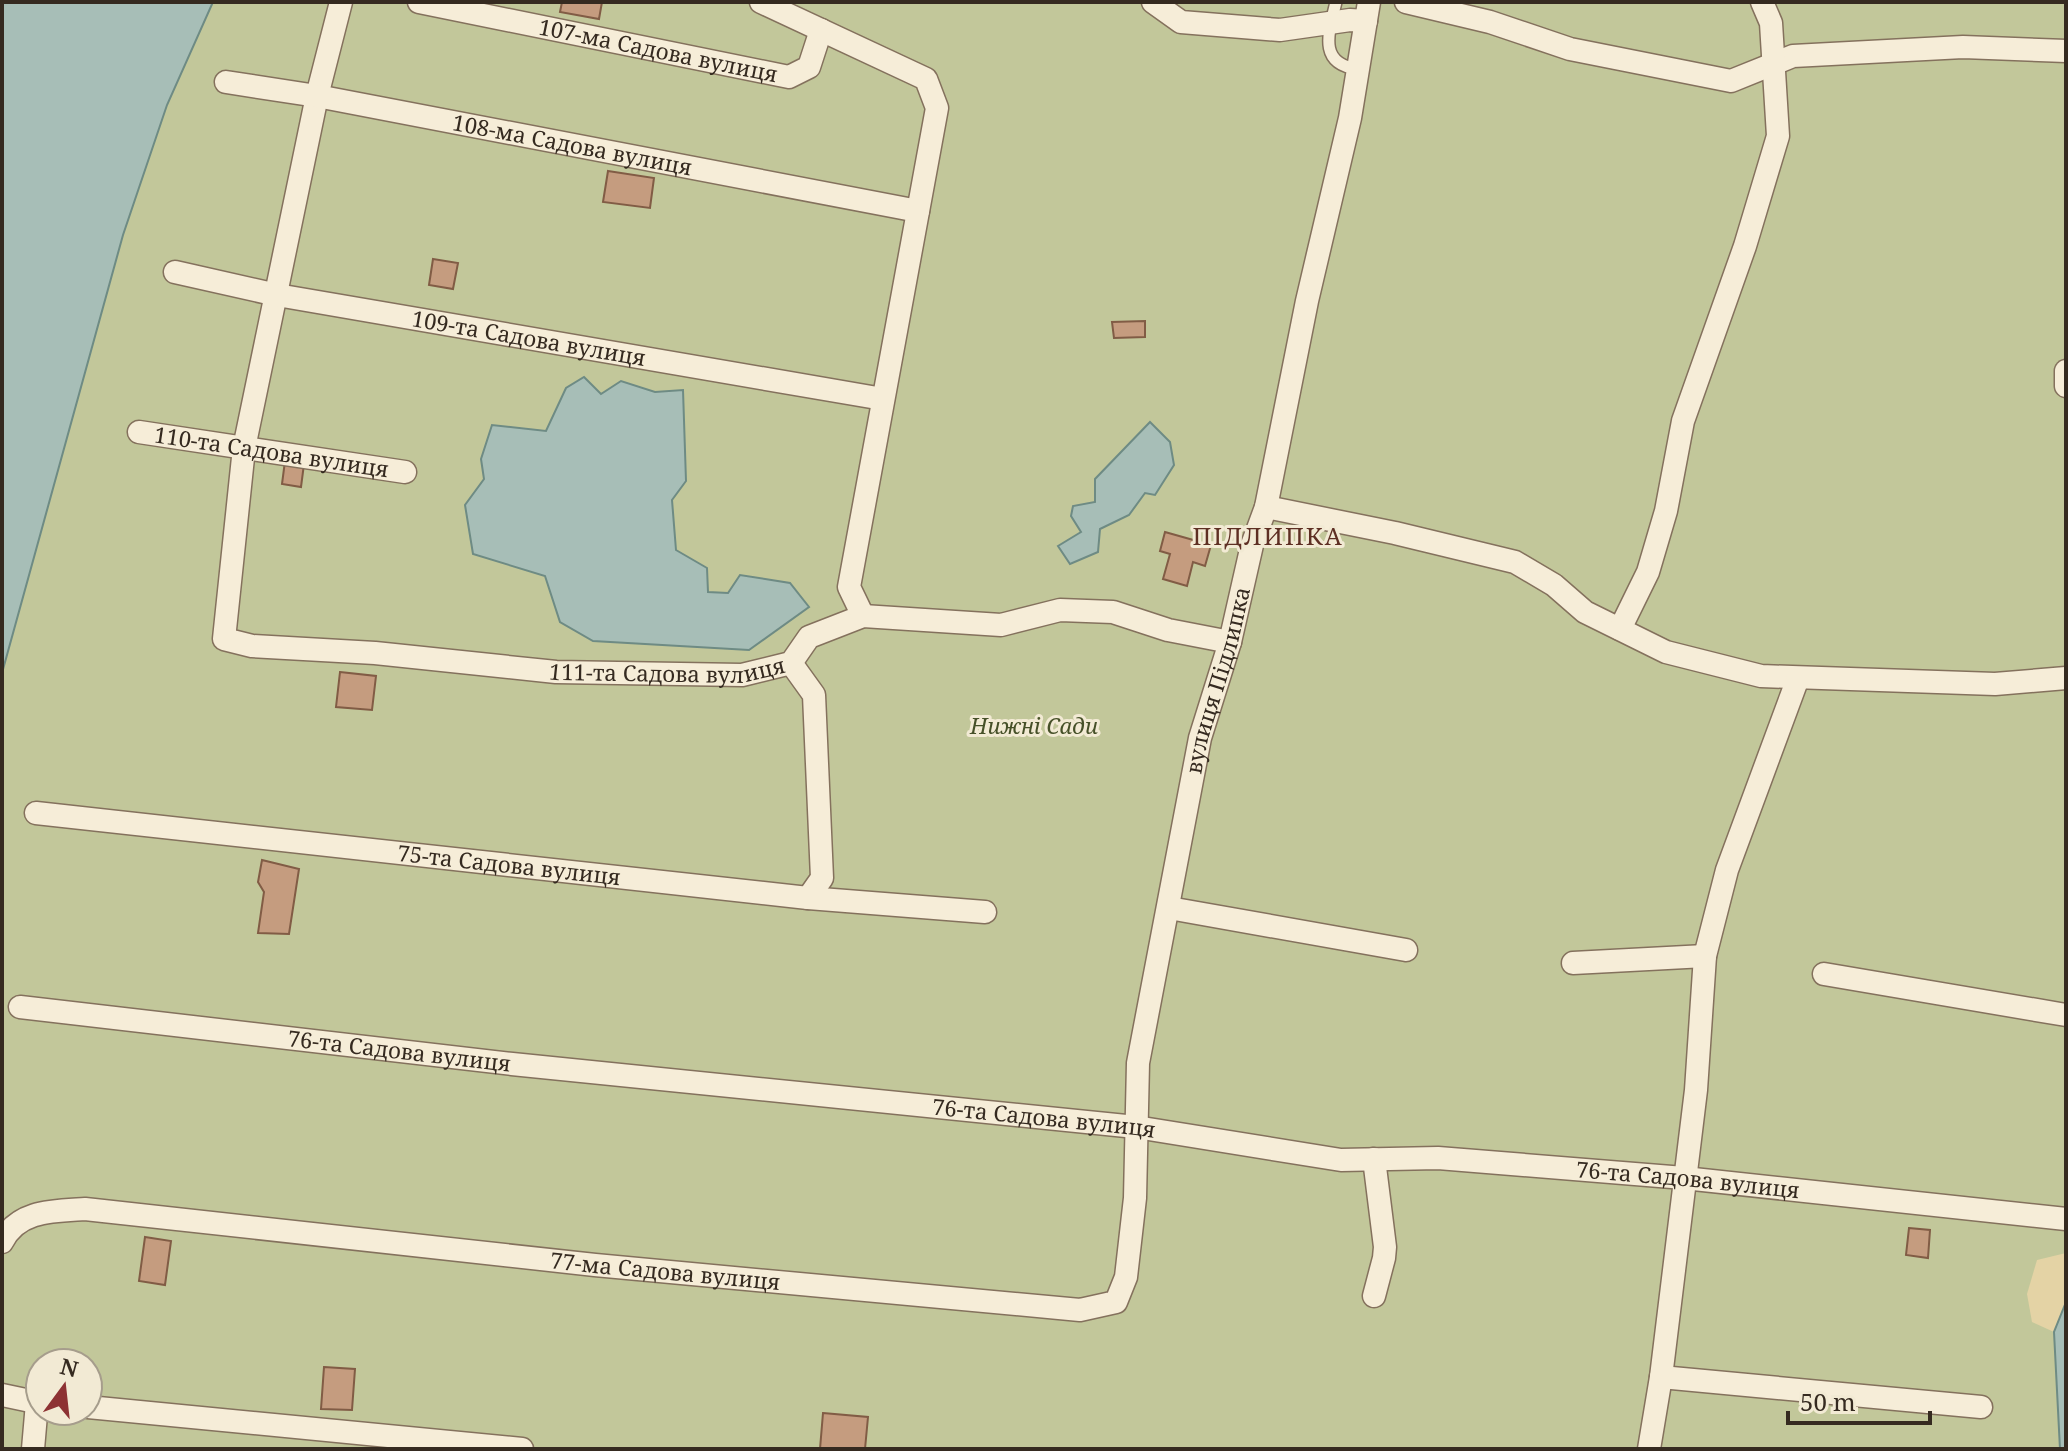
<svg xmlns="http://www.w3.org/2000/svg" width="2068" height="1451" font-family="'Noto Serif',serif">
	<rect width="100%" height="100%" fill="#eadfc6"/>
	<path fill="#c2c79a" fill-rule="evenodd" d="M213,2H2066V1449H2V673L123,235L167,105ZM40,1363H88V1411H40Z"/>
	<path fill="#e4d3a5" d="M2066,1253V1302L2054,1332L2032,1322L2027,1294L2037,1260Z"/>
	<path fill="#a7beb7" stroke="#6e8b84" stroke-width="2" d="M2,2H213L167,105L123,235L2,673Z
		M584,377L601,394L621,381L655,392L683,390L686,481L672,500L676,550L707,568L708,592L728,593L740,575L790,583L809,607L749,650L593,641L560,622L545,576L473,554L465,505L484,479L481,459L492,425L546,431L566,388Z
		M1150,422L1170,442L1174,465L1155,495L1145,493L1129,515L1100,529L1098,552L1070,564L1058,546L1081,532L1071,516L1073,506L1095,502V479Z
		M2066,1302V1449H2060L2054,1332Z"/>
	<path fill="#c59c7f" stroke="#815c45" stroke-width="2" d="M562,2H602L599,19L560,12Z
		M608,171L654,178L650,208L603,202Z
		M433,259L458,263L453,289L429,285Z
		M1145,321V337L1114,338L1112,322Z
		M285,461L304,464L301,487L282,484Z
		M1165,532L1211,545L1205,566L1193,562L1187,586L1163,579L1170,554L1160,551Z
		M340,672L376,676L372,710L336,707Z
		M262,860L299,869L289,934L258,933L264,892L258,882Z
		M1909,1228L1930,1230L1928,1258L1906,1255Z
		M145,1237L171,1241L165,1285L139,1281Z
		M324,1367L355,1369L352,1410L321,1409Z
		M823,1413L868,1417L865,1449H820Z"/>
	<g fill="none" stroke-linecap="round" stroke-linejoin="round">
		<defs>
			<path id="service" d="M1336,2C1329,32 1317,64 1358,69"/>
			<g id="minor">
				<path id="s1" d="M341,2L317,96L244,448L224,639L252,646L375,653L556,672L742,675L791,663L809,637L863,616L1001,625L1060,610L1113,612L1168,630L1230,642"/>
				<path id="s2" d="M419,2L789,77L809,67L821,30"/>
				<path d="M761,2L926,79L937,108L849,587L863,616"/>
				<path d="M1153,2L1181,22L1280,30L1350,20L1366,21"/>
				<path d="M1406,2L1490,22L1570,49L1731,81L1793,56L1963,47L2066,51"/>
				<path id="s3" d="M226,82L317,96L918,211"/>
				<path id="s4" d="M175,272L277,295L883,399"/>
				<path d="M2066,371V386"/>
				<path id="s5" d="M139,432L405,472"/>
				<path d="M1266,507L1395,533L1515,562L1554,585L1585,612L1666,652L1761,676L1995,684L2066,678"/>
				<path d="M1620,629L1648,572L1666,511L1683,421L1745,246L1778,136L1771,23L1762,2"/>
				<path d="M791,663L814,695L822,878L808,898"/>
				<path id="s6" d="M36,813L808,898L985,912"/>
				<path d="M1169,908L1406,950"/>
				<path d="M1573,963L1705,956"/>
				<path d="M1824,974L2066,1015"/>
				<path id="s7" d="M20,1007L512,1064L1136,1127L1341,1160L1438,1158L1684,1178L2066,1219"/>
				<path d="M1374,1159L1385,1247L1384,1258L1374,1296"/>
				<path id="s8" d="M2,1242C18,1210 53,1211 85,1209L595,1265L1080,1310L1116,1302L1126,1277L1135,1198L1138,1063L1200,738L1230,642L1252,545L1266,507L1307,301L1350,118L1369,2"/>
				<path d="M1661,1377L1981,1407"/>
				<path d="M2,1395L40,1403"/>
				<path d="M88,1407L522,1449"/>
				<path d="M33,1449L37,1403"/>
				<path d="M1649,1449L1661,1377L1696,1090L1705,956L1727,870L1798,678"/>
			</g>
		</defs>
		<use href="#service" stroke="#84715d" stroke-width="14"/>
		<use href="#minor" stroke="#84715d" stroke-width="25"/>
		<use href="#service" stroke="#f6edd8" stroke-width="11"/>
		<use href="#minor" stroke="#f6edd8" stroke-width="22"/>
	</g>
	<g text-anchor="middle" stroke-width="6" stroke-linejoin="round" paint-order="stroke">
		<g font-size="22" fill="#352a20" stroke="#f2ead4">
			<text dy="8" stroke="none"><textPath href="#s2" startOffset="244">107-ма Садова вулиця</textPath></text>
			<text dy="8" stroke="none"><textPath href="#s3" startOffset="352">108-ма Садова вулиця</textPath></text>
			<text dy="8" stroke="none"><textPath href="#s4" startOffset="360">109-та Садова вулиця</textPath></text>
			<text dy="8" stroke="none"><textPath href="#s5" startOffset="134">110-та Садова вулиця</textPath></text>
			<text dy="8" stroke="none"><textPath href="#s1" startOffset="1094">111-та Садова вулиця</textPath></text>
			<text dy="8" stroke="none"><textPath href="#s8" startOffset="1764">вулиця Підлипка</textPath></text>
			<text dy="8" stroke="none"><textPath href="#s6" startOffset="476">75-та Садова вулиця</textPath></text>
			<text dy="8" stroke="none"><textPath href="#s7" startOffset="382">76-та Садова вулиця</textPath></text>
			<text dy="8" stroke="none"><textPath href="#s7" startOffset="1030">76-та Садова вулиця</textPath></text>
			<text dy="8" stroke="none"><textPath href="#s7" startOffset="1678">76-та Садова вулиця</textPath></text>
			<text dy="8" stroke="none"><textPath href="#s8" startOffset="678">77-ма Садова вулиця</textPath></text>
		</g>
		<g font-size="22" font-style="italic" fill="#465028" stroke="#f2ead4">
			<text x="1034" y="734">Нижні Сади</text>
		</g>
		<g font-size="24" letter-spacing="2" fill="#5e2f23" stroke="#f2ead4">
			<text x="1268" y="545">ПІДЛИПКА</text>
		</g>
	</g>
	<rect width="2068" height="1451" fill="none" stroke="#352a20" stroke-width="8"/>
	<g transform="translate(64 1387) rotate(15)"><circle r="38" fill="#f2ead4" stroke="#a69d8c" stroke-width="2"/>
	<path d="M0-6L14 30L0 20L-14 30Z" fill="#8d3233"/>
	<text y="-12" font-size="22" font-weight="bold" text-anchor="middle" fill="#352a20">N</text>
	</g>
	<path d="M1788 1411v12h142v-12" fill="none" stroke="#352a20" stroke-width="4"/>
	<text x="1800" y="1411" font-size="24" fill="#352a20" stroke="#f2ead4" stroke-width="6" paint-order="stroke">50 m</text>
</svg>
